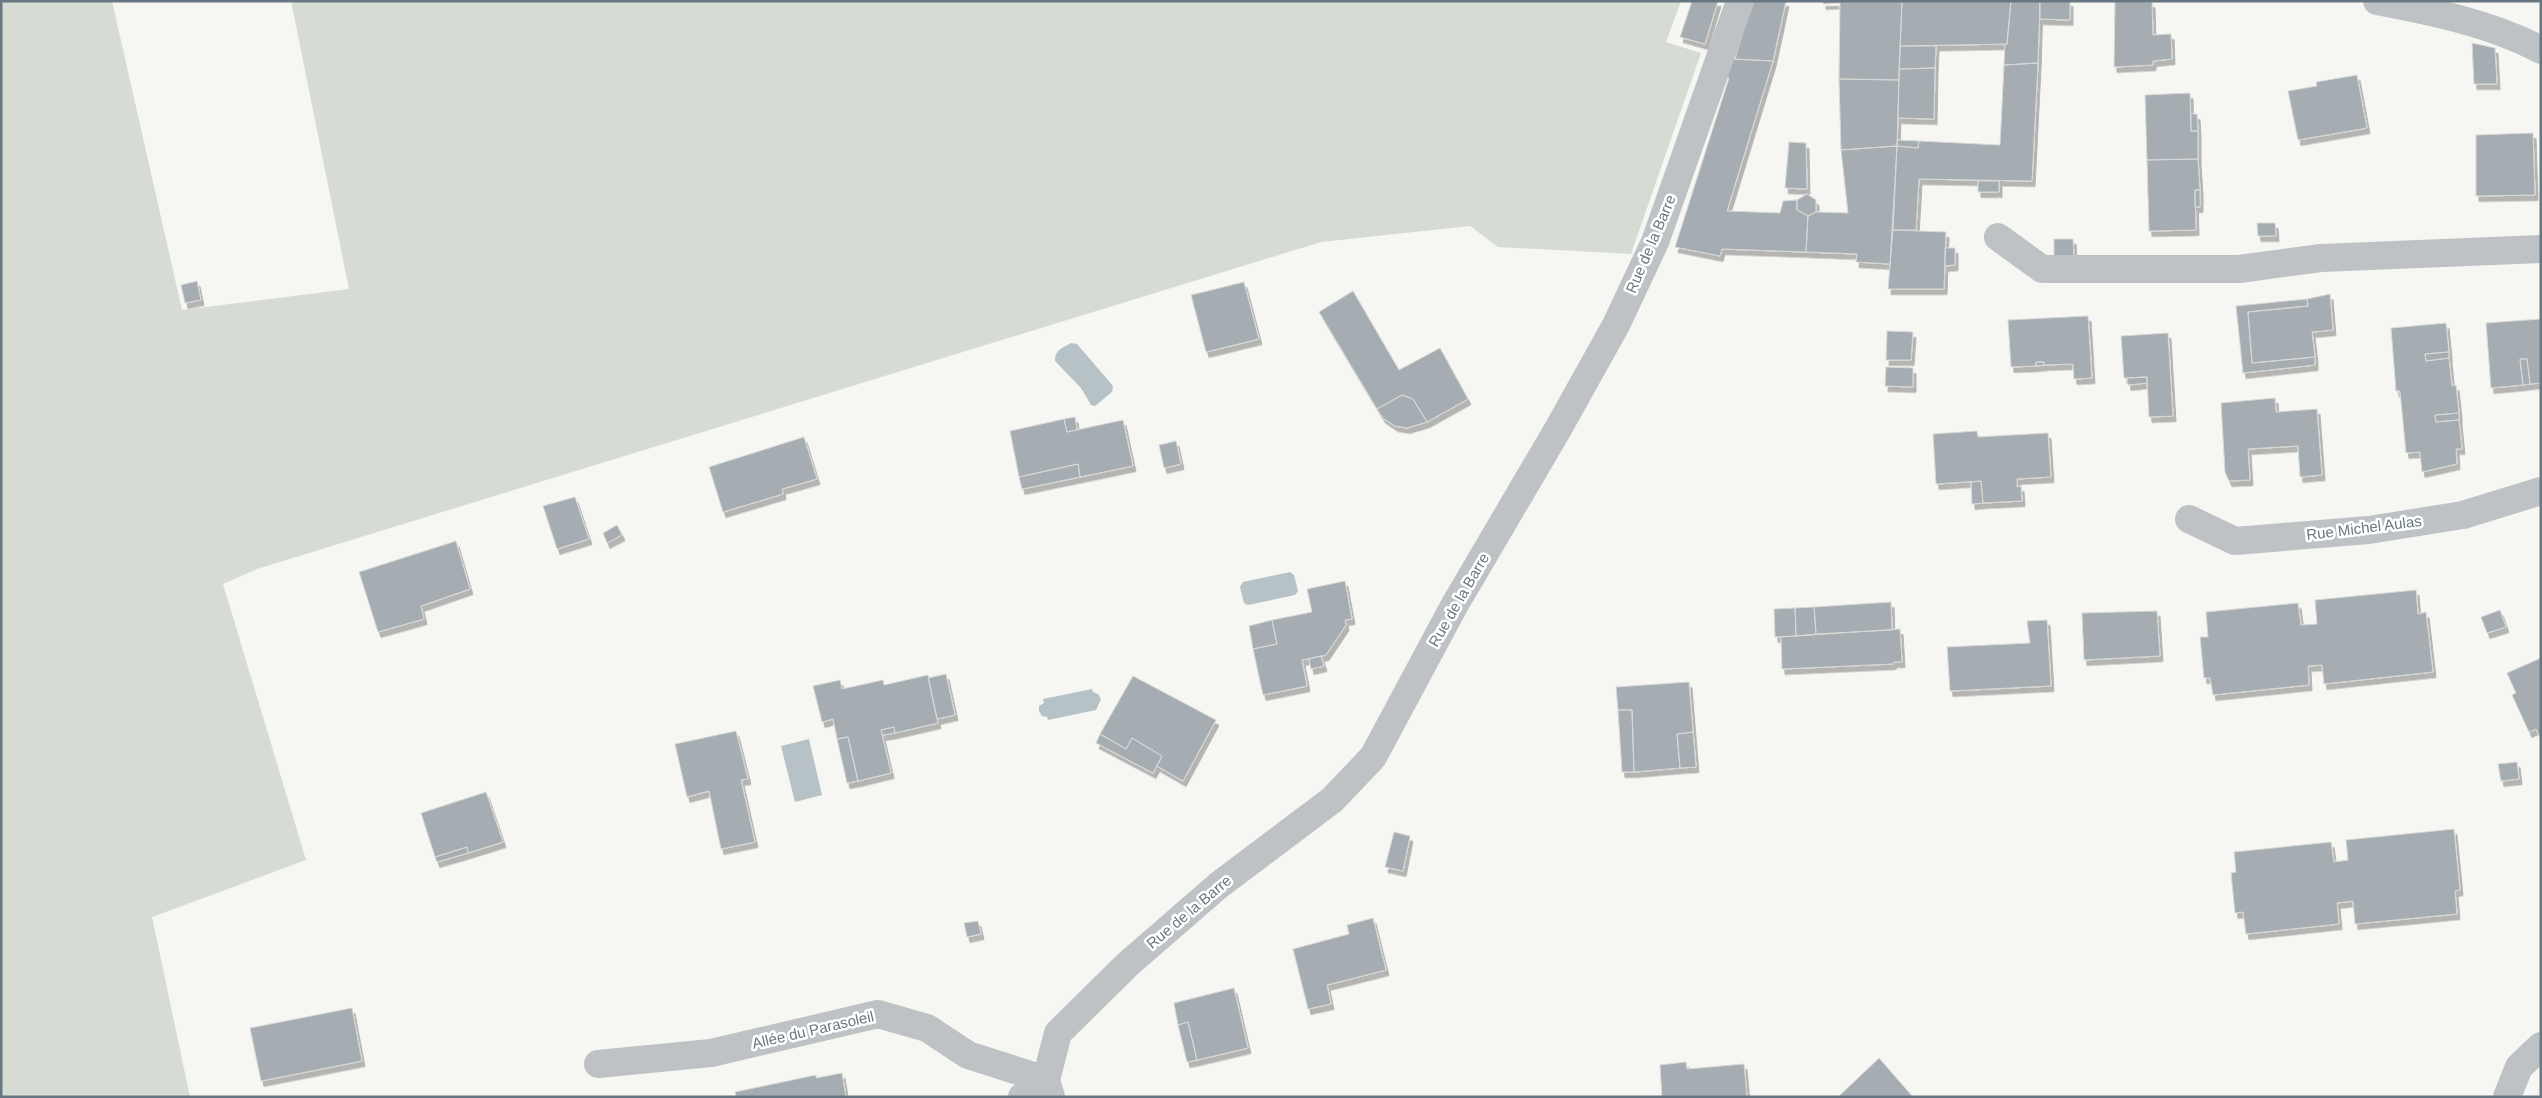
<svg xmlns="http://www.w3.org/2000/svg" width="2542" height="1098" font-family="Arial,sans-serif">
	<defs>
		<filter id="shadow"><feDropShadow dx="3" dy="5.5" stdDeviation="0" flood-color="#0004"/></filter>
	</defs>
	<rect width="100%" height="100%" fill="#f6f6f3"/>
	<path fill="#d6dbd3" d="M1,1H112L182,310L349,289L291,1H1681L1666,42L1701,53L1631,254L1498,247L1470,226L1321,242L257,569L223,584L306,860L152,917L190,1097H1Z"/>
	<path fill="#b6c2c5" d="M1071,343L1077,344L1113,386L1112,392L1095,406L1091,405L1081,388L1055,361C1055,350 1062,348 1071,343Z
		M1290,572L1294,575L1298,591L1295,595L1248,605L1244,603L1240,587L1243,582Z
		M1092,689L1093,692L1098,694L1101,699L1096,710L1048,720L1047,717L1042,716L1039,711V706L1044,703L1043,699Z
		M809,739L822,795L795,802L781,746Z"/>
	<path fill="#a6adb2" stroke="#d8d8d6" filter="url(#shadow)" d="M1692,1H1718L1705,44L1680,37Z
		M1752,1H1786L1773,61L1735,59Z
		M1823,1H1902L1899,80L1839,79L1840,3L1823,4Z
		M1902,1H2011L2007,44L1900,46Z
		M2011,1H2040L2038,63L2004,65L2005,44H2007Z
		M2040,1H2070V20L2040,19Z
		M2115,1L2152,2L2153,35L2171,34L2172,59L2153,61V65L2114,67Z
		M2472,43L2495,48L2497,84H2474Z
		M1900,46H1936L1935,68L1899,69Z
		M1731,59L1773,61L1727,211L1780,213L1783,201L1797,200V210L1808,216L1806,252L1722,249L1720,256L1675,247L1729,78L1725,77Z
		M2038,63L2032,181L1919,179L1916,230H1893L1897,146L1918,148L1919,141L2000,145L2004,65Z
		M1935,68L1934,119L1898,118L1899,69Z
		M2357,75L2367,128L2298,140L2288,91L2317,86L2316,82Z
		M1839,79L1899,80L1897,146L1841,150Z
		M2190,93L2191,131H2198V159L2147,160L2145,95Z
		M2191,114H2197L2198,131H2191Z
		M2533,133L2535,195L2476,196V135Z
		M1897,140L1919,141L1918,148L1897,146Z
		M1789,142L1806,143L1807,189L1785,188Z
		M1897,146L1890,264L1856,262L1857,254L1806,252L1808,216L1816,212L1848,213L1841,150Z
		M2198,159L2200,190H2195L2196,230L2149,231L2147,160Z
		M1978,181H1999V192H1978Z
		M2195,190H2200V207H2195Z
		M1807,194L1816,200V212L1808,216L1797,210V200Z
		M2257,223H2275L2276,236H2258Z
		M1893,230L1946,232L1944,289H1888Z
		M2054,239H2073L2074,258L2054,257Z
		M1945,248H1955V265L1945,266Z
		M197,281L201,300L185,303L181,285Z
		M1244,282L1259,339L1206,352L1191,295Z
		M1353,291L1399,370L1440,348L1468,399L1427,422L1413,399L1402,395L1377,409L1319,312Z
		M2330,294L2333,330L2312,332L2315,357L2252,363L2248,312L2308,306L2307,299Z
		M2307,299L2308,306L2248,312L2252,363L2315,357V365L2243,373L2236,306Z
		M2088,316L2092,378L2074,379L2073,364L2044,365V362H2036V366L2011,367L2008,320Z
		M2541,319V383L2530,384L2527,359H2520L2523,385L2491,388L2486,323Z
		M2446,323L2449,352L2425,354L2426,361L2449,358L2452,386L2456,385L2459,413L2435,415L2436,422L2459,420L2462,449H2456L2457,464L2422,472L2420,452L2406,453L2400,391H2396L2391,328Z
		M1887,331L1913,332L1911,360H1886Z
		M2168,333L2173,416L2149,417L2147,377L2124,378L2121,336Z
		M2449,352V358L2426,361L2425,354Z
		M2520,359H2527L2530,384L2523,385Z
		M2036,362H2044V365L2036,366Z
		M1886,367L1913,368V387L1885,386Z
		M2147,377V383L2128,385L2127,378Z
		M1402,395L1413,399L1427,422L1407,428L1395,426L1383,418L1377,409Z
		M2275,398L2276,412L2317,409L2322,475L2300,477L2298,446L2248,449L2250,480L2229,481L2225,472L2221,403Z
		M2459,413V420L2436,422L2435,415Z
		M1075,417L1077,430L1067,432L1064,419Z
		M1064,419L1067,432L1123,420L1133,466L1080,477L1078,464L1019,477L1010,431Z
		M1977,431L1978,437L2048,433L2051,477L2017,479V487L2021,486L2022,501L1983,503L1981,481L1936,484L1933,434Z
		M804,437L817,479L782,489L783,494L723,512L709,467Z
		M1176,441L1181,464L1164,468L1159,445Z
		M1078,464L1080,477L1022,489L1019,477Z
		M1981,481L1983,503L1972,504L1971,482Z
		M575,497L589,539L557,549L543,506Z
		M617,525L622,535L607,543L603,533Z
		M456,541L470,589L421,606L424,619L378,632L359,572Z
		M1345,581L1352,619L1345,620L1346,625L1326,655L1302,660L1307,686L1263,695L1253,649L1277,644L1272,620L1312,612L1307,589Z
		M2416,590L2418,614L2426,612L2433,672L2324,684L2322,665L2308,666L2309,685L2213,695L2210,678H2204L2200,637H2208L2206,612L2298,603L2301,625L2317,624L2315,600Z
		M1891,602L1892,630L1816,634L1814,607Z
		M1814,607L1816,634L1796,636L1795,608Z
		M1795,608L1796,636L1775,637L1774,609Z
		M2500,610L2506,627L2487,633L2481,617Z
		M2157,611L2160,656L2084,660L2082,613Z
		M1272,620L1277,644L1253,649L1249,626Z
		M2047,620L2051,686L1950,691L1947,647L2030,643L2027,621Z
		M1900,629L1902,662H1894L1893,664L1782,669L1781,637Z
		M1321,656L1324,666L1311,669L1309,659Z
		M2541,658V739L2536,729L2529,732L2512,695L2516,693L2507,673Z
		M946,674L955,715L937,719L928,678Z
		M928,675L938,723L895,733L894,727L881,730L891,773L858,781L848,737L837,739L833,719L822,722L813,686L840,680L842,689L883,680L884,685Z
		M1133,676L1216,720L1183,781L1157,766L1162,756L1132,738L1126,749L1100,734Z
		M1689,682L1693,732L1677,734L1680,768L1634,772L1632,710H1618L1616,687Z
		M1618,710H1632L1634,772H1622Z
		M894,727L895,733L883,735L881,730Z
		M736,731L748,779L741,780L755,842L721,849L709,791L687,797L675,744Z
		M1693,732L1696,767L1680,768L1677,734Z
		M1100,734L1126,749L1132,738L1162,756L1153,773L1096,743Z
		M848,737L858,781L847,783L837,739Z
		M2517,762L2519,779L2501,781L2498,764Z
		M486,792L503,842L468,853L467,847L435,857L421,813Z
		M2454,829L2460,890L2455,891L2457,914L2355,924L2353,901L2337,903L2339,924L2246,934L2243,912L2235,913L2231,873L2236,872L2234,852L2331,842L2334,862L2348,860L2346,840Z
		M1394,832L1410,836L1403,871L1385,867Z
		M467,847L468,853L437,862L435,857Z
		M1373,918L1386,970L1327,985L1331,1004L1308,1009L1293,949L1349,934L1347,925Z
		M978,921L981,934L967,937L964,923Z
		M1234,988L1248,1048L1197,1060L1188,1022L1178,1025L1174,1003Z
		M352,1008L362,1061L261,1081L250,1028Z
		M1188,1022L1197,1060L1187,1062L1178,1025Z
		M1879,1058L1913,1097H1838L1877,1060Z
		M1686,1062L1687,1069L1744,1064L1747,1097H1662L1660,1065Z
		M842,1073L846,1097H736L735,1092L816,1075V1078Z"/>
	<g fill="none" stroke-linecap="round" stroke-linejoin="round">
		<path stroke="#bec2c5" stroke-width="28" d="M2377,1C2430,11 2493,24 2541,50
			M1998,237L2042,269H2239L2321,258L2541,249
			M2189,519L2235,541L2369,530L2463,515L2541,491
			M598,1064L711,1053L878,1014L927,1028L968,1055L1046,1080
			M1022,1097L1046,1080
			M1051,1097L1046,1080L1058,1033L1128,964L1219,885L1332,800L1373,757L1454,606L1558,429L1616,325L1655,242L1740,1
			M2507,1097L2519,1067L2541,1046"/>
	</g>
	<g text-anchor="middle" stroke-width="5" stroke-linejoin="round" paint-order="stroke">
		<g font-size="15" fill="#687882" stroke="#fff">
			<text transform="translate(1651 244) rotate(-67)" y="5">Rue de la Barre</text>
			<text transform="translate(2364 528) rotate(-7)" y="5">Rue Michel Aulas</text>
			<text transform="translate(1459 600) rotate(-60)" y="5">Rue de la Barre</text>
			<text transform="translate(1189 912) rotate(-40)" y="5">Rue de la Barre</text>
			<text transform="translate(813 1030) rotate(-13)" y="5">Allée du Parasoleil</text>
		</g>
	</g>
	<rect width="2542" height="1098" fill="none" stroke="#687882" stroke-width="5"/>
</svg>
